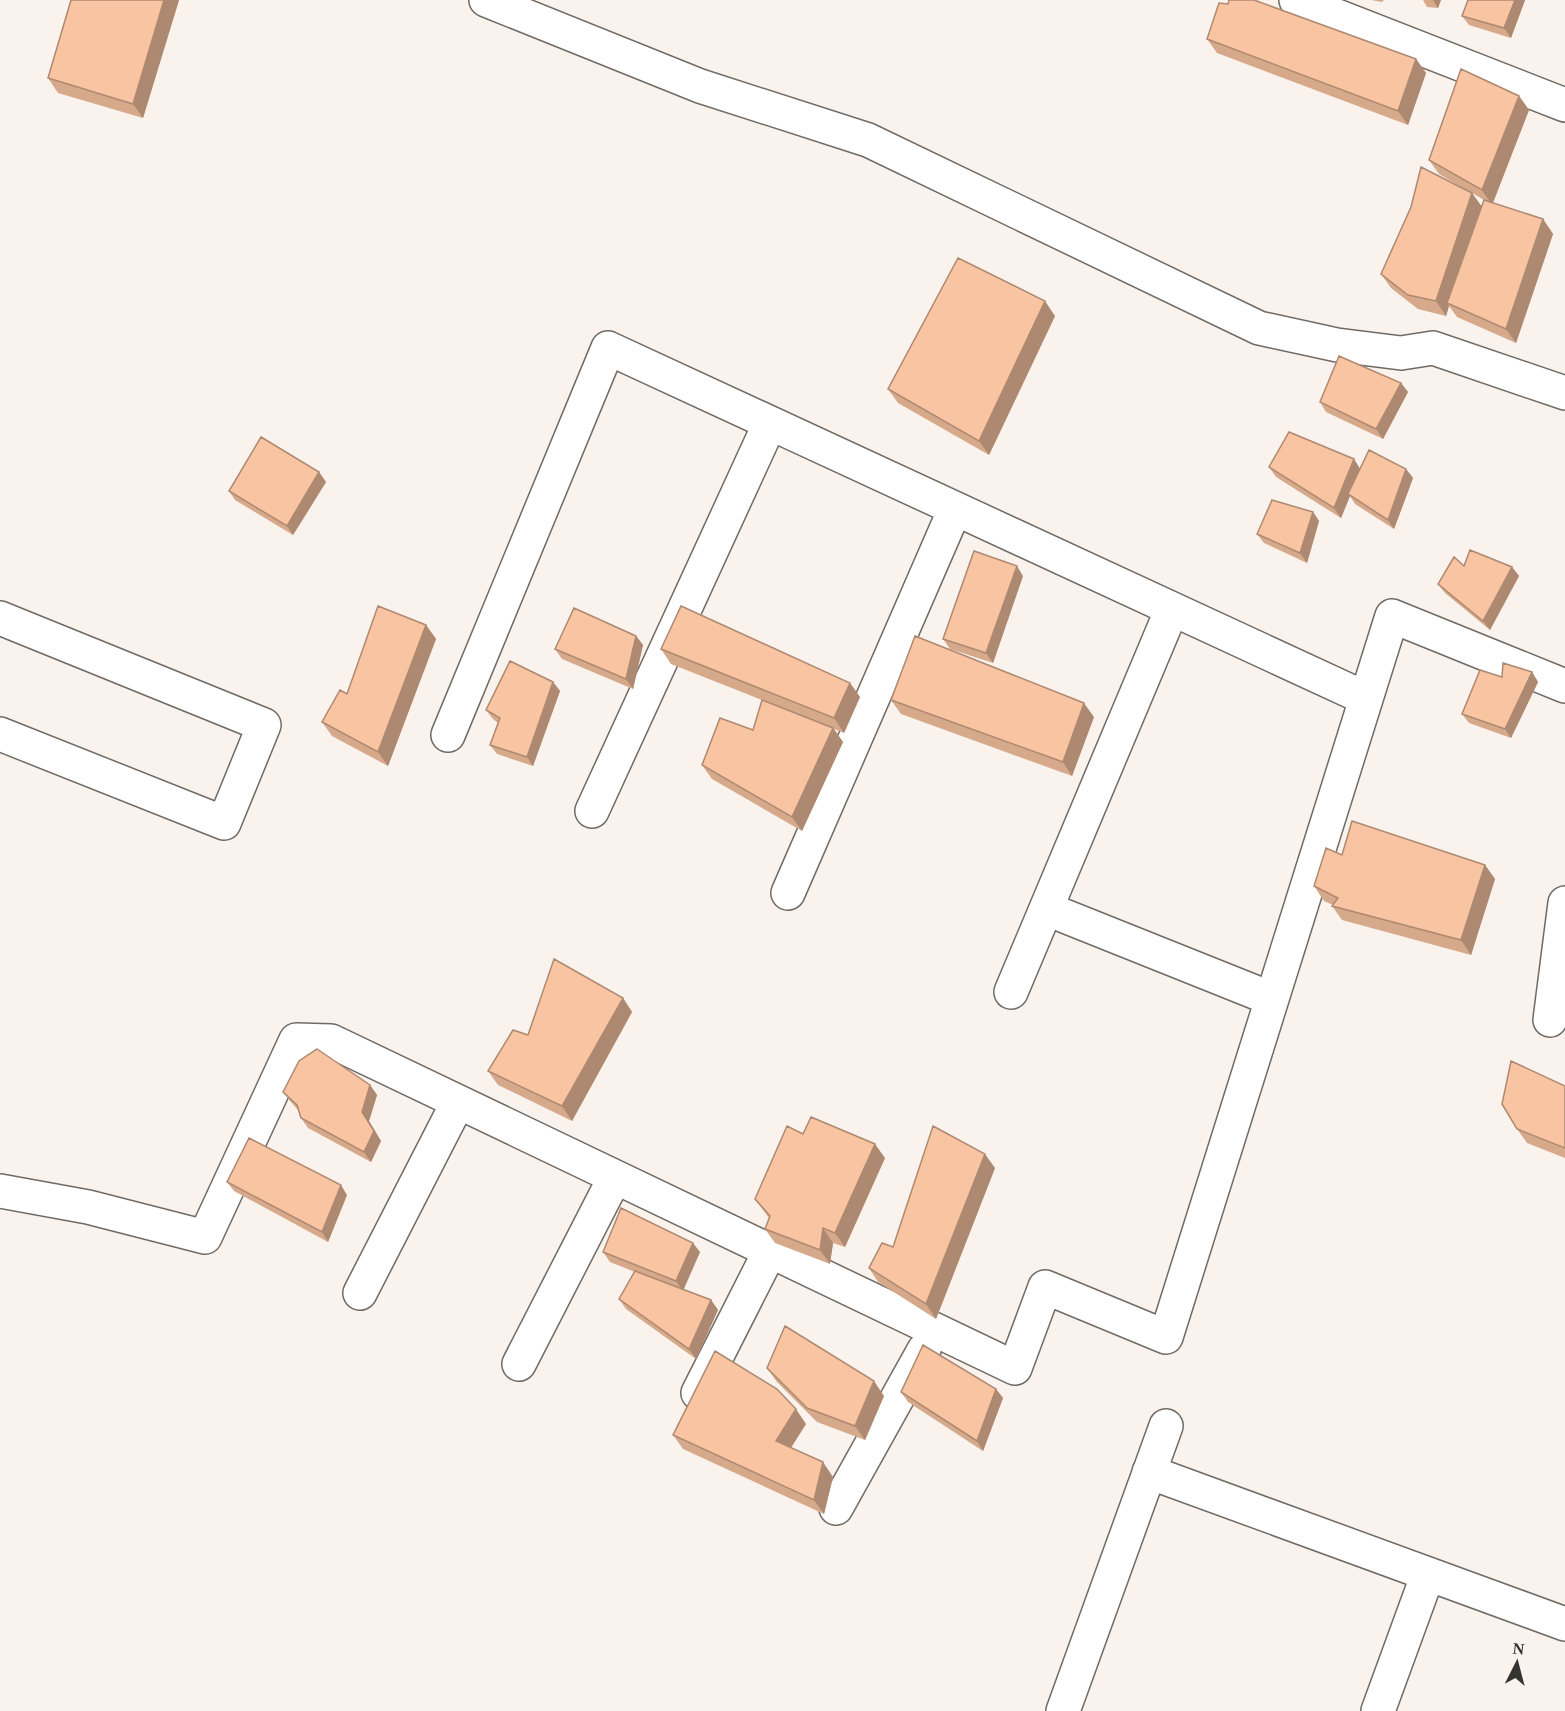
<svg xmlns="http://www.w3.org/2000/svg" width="1565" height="1711" font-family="Georgia,serif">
	<rect width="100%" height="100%" fill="#faf3ed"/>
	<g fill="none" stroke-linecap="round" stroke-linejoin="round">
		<defs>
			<path id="minor" d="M486,0L700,86L868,140L1259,328L1337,345L1401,353L1433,348L1565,393
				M1296,0L1565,105
				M0,618L264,725L224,823L0,734
				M448,735L608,348L1365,698
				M592,811L770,423
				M788,893L955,509
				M1047,909L1272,999
				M1011,992L1172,609
				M1550,1020L1565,903
				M0,1191L88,1207L205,1237L296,1040L331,1041L1015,1368L1045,1287L1166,1337L1392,616L1565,686
				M360,1293L458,1102
				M519,1364L615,1177
				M698,1393L770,1251
				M1149,1472L1565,1624
				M836,1508L924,1350
				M1063,1711L1166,1426
				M1378,1711L1428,1574"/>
		</defs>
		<use href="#minor" stroke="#706a65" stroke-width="36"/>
		<use href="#minor" stroke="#fff" stroke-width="33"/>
	</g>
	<path fill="#d6a98b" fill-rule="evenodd" d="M71,0H179L143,118L58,93L48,78Z
		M1371,0H1384L1382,2Z
		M1423,0H1441L1438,8L1427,7Z
		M1468,0H1525L1511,38L1469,25L1462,16Z
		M1228,4L1416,59L1426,73L1408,125L1217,53L1207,39Z
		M1519,96L1529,110L1493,203L1543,219L1553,234L1516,343L1457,317L1449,306L1446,316L1418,309L1391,288L1381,274L1470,192L1439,174L1429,160ZM1472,193L1484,200L1481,206Z
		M1055,316L989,455L898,403L888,389Z
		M1401,383L1408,392L1383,439L1326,412L1320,402Z
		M1354,459L1360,469H1406L1413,478L1394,529L1355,504L1350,496L1341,518L1276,477L1269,467Z
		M319,472L326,482L293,535L235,500L229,491Z
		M1313,512L1319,521L1307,563L1264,543L1257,534Z
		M1464,566L1512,567L1519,576L1490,630L1445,593L1438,584Z
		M1023,576L993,663L950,649L943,639Z
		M426,625L436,639L388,766L332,736L322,722L347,694Z
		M636,636L643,645L633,689L562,659L555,649Z
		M661,649L850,683L860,697L844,733L834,729L843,742L802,831L712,779L702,765L753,730L762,700L671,664Z
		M1532,672L1538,682L1511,738L1469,723L1462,714Z
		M553,682L560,691L533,766L497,754L490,745L498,723L493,719L486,710Z
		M891,700L1094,717L1072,776L901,714Z
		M1342,855L1485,865L1495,879L1471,955L1342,920L1332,906L1333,905L1324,901L1314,886Z
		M623,998L632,1012L572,1121L498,1085L488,1071Z
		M370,1085L377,1095L369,1121L381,1141L371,1162L308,1128L301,1118L298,1110L290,1101L283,1092Z
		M1565,1086V1158L1527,1143L1517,1129Z
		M803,1134L885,1158L845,1247L833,1243L830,1264L775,1243L765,1229L769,1218L755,1199Z
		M995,1168L936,1319L878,1282L869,1268Z
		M227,1182L347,1195L328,1242L234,1191Z
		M603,1252H700L683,1290L711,1300L718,1310L696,1359L626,1309L619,1299L635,1272L610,1262Z
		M767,1368L884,1396L865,1440L817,1422L777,1382Z
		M996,1389L1003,1398L983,1451L908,1402L901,1392Z
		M806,1424L791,1448L833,1477L824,1514L683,1449L673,1435Z"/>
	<path fill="#ae8971" d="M164,0H179L143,118L133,104Z
		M1433,0H1441L1438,8Z
		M1515,0H1525L1511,38L1504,28Z
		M1416,59L1426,73L1408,125L1398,111Z
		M1519,96L1529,110L1492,205L1482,190Z
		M1472,193L1482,207L1447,303L1449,306L1446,316L1436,301Z
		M1543,219L1553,234L1516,343L1506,329Z
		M1045,301L1055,316L989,455L979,441Z
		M1401,383L1408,392L1383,439L1376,429Z
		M1354,459L1360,469L1348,494L1350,496L1341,518L1334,508Z
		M1406,469L1413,478L1394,529L1388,520Z
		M319,472L326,482L293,535L287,526Z
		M1313,512L1319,521L1307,563L1300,553Z
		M1017,566L1023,576L993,663L986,653Z
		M1512,567L1519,576L1490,630L1483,621Z
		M426,625L436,639L388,766L378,752Z
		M636,636L643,645L633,689L626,679Z
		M1532,672L1538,682L1511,738L1505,729Z
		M553,682L560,691L533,766L527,757Z
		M850,683L860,697L844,733L834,718Z
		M1084,703L1094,717L1072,776L1063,762Z
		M833,728L843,742L802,831L792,817Z
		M1485,865L1495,879L1471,955L1461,940Z
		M623,998L632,1012L572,1121L562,1106Z
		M370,1085L377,1095L369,1121L381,1141L371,1162L364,1152L362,1112Z
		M875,1144L885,1158L845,1247L835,1233Z
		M985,1154L995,1168L936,1319L926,1304Z
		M341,1185L347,1195L328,1242L322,1232Z
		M823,1228L833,1243L830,1264L820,1250Z
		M693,1243L700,1252L683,1291L676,1281Z
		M711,1300L718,1310L696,1359L689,1349Z
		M874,1381L884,1396L865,1440L855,1426Z
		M996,1389L1003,1398L983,1451L977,1441Z
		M796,1409L806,1424L786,1455L776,1441Z
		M823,1462L833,1477L824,1514L814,1500Z"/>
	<path fill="#f9c4a2" stroke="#ae8971" stroke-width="1.5" d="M71,0H164L133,104L48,78Z
		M1229,0H1254L1416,59L1398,111L1207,39L1219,3L1228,4Z
		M1468,0H1515L1504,28L1462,16Z
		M1461,69L1519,96L1482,190L1429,160Z
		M1421,167L1472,193L1436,301L1408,295L1381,274L1411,207Z
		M1484,200L1543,219L1506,329L1447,303Z
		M958,258L1045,301L979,441L888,389Z
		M1339,356L1401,383L1376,429L1320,402Z
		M1289,432L1354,459L1334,508L1269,467Z
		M261,437L319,472L287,526L229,491Z
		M1369,450L1406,469L1388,520L1348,494Z
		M1272,500L1313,512L1300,553L1257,534Z
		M1470,550L1512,567L1483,621L1438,584L1454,557L1464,566Z
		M974,551L1017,566L986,653L943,639Z
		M378,606L426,625L378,752L322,722L340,690L347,694Z
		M681,606L850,683L834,718L661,649Z
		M574,608L636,636L626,679L555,649Z
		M915,636L1084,703L1063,762L891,700Z
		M510,661L553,682L527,757L490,745L500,718L486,710Z
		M1503,663L1532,672L1505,729L1462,714L1480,670L1502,677Z
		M762,700L833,728L792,817L702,765L720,718L753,730Z
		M1352,821L1485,865L1461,940L1332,906L1338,898L1314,886L1326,848L1342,855Z
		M554,959L623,998L562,1106L488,1071L513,1030L528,1035Z
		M317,1049L370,1085L362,1112L374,1131L364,1152L301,1118L297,1105L283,1092L299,1061Z
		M1511,1061L1565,1086V1148L1517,1129L1502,1104Z
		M811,1117L875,1144L835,1233L823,1228L820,1250L765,1229L770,1216L755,1199L787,1126L803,1134Z
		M933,1126L985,1154L926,1304L869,1268L882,1243L893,1247Z
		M249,1138L341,1185L322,1232L227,1182Z
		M621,1208L693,1243L676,1281L603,1252Z
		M635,1271L711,1300L689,1349L619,1299Z
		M785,1326L874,1381L855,1426L807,1408L767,1368Z
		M923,1345L996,1389L977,1441L901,1392Z
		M715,1351L777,1389L796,1409L776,1441L823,1462L814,1500L673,1435Z"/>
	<g transform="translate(1517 1663) rotate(6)" stroke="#faf3ed" stroke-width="4.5" paint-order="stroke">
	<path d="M0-4.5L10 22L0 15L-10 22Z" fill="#353330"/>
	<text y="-9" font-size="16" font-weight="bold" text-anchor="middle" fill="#353330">N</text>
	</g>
</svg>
